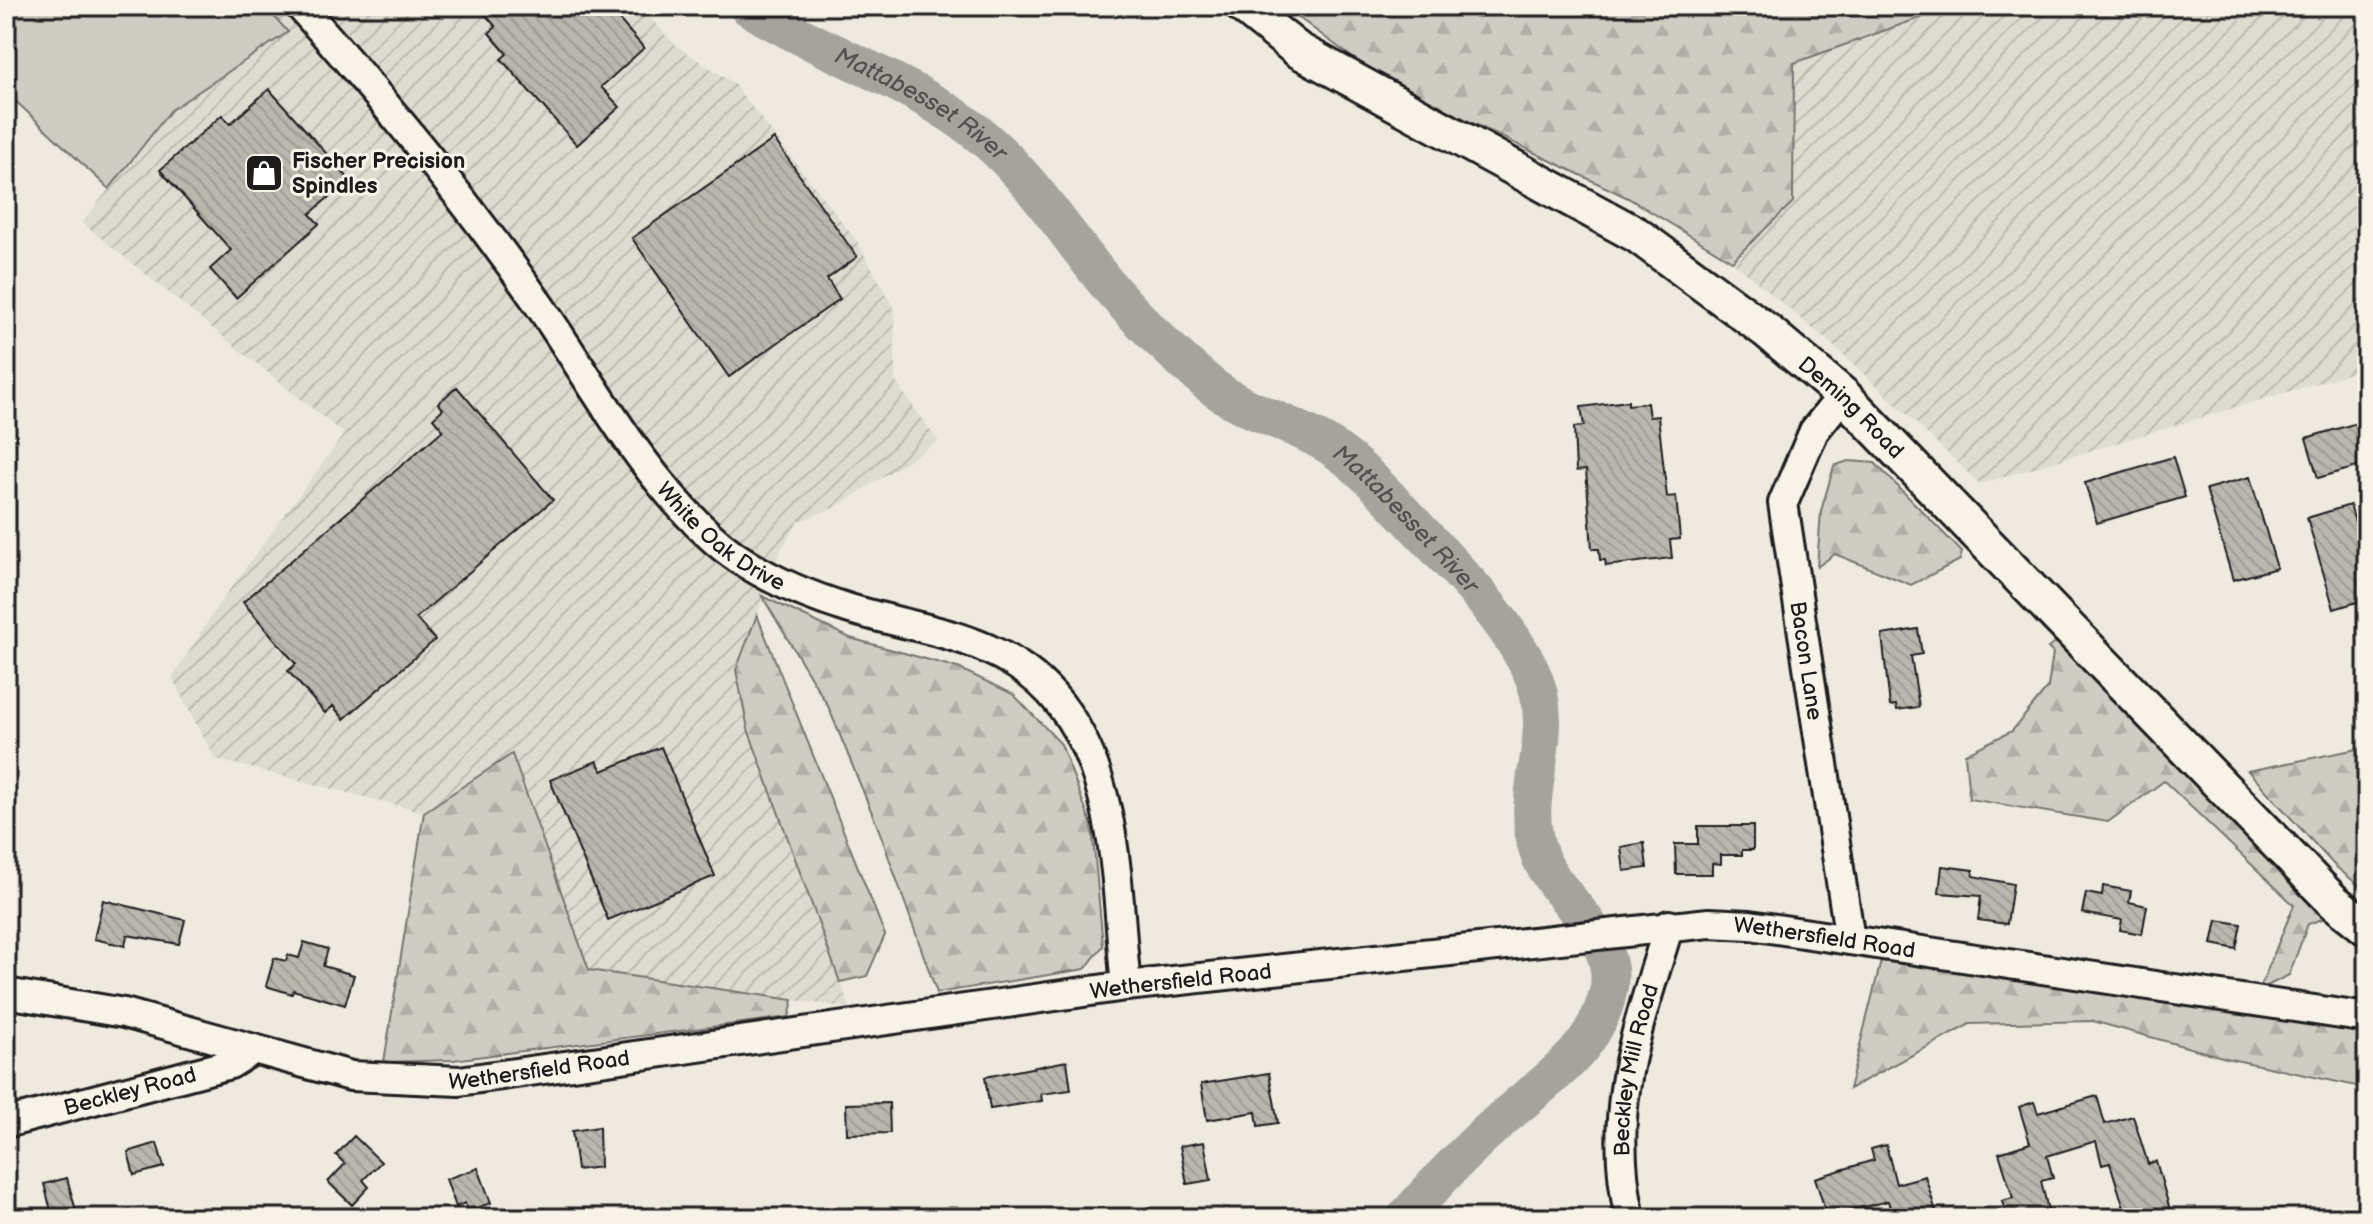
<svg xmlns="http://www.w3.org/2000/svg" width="2373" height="1224" font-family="'Balsamiq Sans',sans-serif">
	<defs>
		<pattern id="industrial-furrows" width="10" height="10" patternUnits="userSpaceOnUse" patternTransform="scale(2)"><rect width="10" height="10" fill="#dedbd1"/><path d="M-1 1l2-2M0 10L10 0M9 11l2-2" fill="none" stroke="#bebbb3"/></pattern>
		<pattern id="forest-firs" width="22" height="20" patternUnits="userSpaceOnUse" patternTransform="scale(2)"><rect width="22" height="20" fill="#cfccc3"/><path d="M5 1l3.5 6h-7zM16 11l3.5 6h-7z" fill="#b1afa7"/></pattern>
		<pattern id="building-back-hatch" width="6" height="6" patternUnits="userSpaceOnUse" patternTransform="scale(2)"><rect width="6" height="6" fill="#bab7af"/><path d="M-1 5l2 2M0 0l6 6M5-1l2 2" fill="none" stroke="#9f9d96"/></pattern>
	</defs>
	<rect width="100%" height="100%" fill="#eeeae0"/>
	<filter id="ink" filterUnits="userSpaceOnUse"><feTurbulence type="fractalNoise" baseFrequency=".0125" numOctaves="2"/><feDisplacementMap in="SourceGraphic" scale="16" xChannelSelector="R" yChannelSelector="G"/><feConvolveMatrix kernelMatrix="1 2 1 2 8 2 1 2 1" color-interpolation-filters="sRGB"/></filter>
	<g filter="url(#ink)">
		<path fill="url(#industrial-furrows)" d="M265,6H639L675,45L733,83L856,240L895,309V381L938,441L836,507L798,522L782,548L736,670L748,729L850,1008L589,970L512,754L424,812L215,759L172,678L219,604L344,434L82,223L171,110L288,33Z
			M1953,6H2367V368L1980,484L1845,356L1732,261L1793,202L1794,63Z"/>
		<path fill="#cfccc3" stroke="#767470" stroke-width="2" d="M21,6H265L288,32L171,110L109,189L6,92V20Z"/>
		<path fill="url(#forest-firs)" stroke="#767470" stroke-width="2" d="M1283,6H1953L1794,63L1793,202L1732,261L1628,198L1380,78Z
			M1848,461L1875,463L1962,552L1960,560L1911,585L1835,554L1817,567L1821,511L1834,466Z
			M762,596L850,638L958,668L1013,694L1061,744L1092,826L1103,946L1085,969L937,993L879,830L828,706Z
			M757,615L885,935L867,976L840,982L748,729L736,670Z
			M2059,640L2334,915L2308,924L2289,975L2259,990L2294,905L2164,781L2108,822L1969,799L1965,754L2012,731L2048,687L2053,653L2048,648Z
			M2367,747V892L2335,866L2248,771Z
			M512,754L589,970L793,1000L789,1017L453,1060L384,1062L424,812Z
			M1881,961L2350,1028L2367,1027V1084L2361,1087L2226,1058L2093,1021L1970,1024L1849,1089Z"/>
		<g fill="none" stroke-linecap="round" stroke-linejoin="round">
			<path stroke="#a6a39d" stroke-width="38" id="s1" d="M747,6C823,55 915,80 985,139C1035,182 1069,239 1111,289C1141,323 1174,355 1209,384C1246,414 1291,421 1330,446C1361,466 1386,495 1411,521C1453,566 1501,612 1529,667C1563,734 1517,788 1538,851C1553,899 1621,935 1608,992C1594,1056 1538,1085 1494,1126C1462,1154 1433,1186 1405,1218"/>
		</g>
		<path fill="url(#building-back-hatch)" stroke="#1c1c1c" stroke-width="2" d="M478,6H607L644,48L601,87L620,107L577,145L501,59L507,54L489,33L496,27Z
			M269,89L349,179L310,214L319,224L236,298L210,269L231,250L160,170L222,115L230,124Z
			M774,139L857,257L827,279L840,299L729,377L632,238Z
			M457,387L553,500L416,618L435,640L344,719L333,706L325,713L288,671L296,664L243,602L443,430L433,418L443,409L438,403Z
			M1628,401V405L1647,403L1649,417L1658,416L1667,497L1676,496L1680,539L1670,540L1672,558L1606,566L1605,560H1600L1599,549H1592L1586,470L1576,471L1574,427L1584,426L1581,407Z
			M2367,420V464L2318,478L2306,438Z
			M2173,457L2185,497L2097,523L2085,483Z
			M2250,477L2277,568L2233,580L2206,489Z
			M2350,505L2367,563V599L2334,609L2307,518Z
			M1918,629L1922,654L1911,656L1919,707L1897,710L1896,705L1890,706L1882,635Z
			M661,747L715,876L608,920L550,780L597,761L602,771Z
			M1698,826H1753V850H1742V855H1721V864L1712,863V874H1676L1675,844H1698Z
			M1644,843L1647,868L1624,871L1621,847Z
			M1942,866L1973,870V876L2013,884L2007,924L1978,920L1981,896L1939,893Z
			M2103,886L2131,891L2129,902L2147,906L2142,934L2120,930L2122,920L2082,913L2086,893L2102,896Z
			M103,900L185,920L179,944L127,935L125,946L94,939Z
			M2217,920L2241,924L2236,949L2212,944Z
			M304,942L328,949L323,966L354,975L345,1005L293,990L292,994L266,986L274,958L286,961L288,955L299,958Z
			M1067,1061L1071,1090L1041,1094L1042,1101L990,1109L985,1077Z
			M1269,1073L1278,1123L1258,1126L1256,1112L1207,1120L1201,1084Z
			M2097,1096L2105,1124L2133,1116L2148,1164L2156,1161L2170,1210L2143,1218H2127L2110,1163L2102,1165L2096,1141L2047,1156L2053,1178L2041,1181L2050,1218H2007L2002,1201L2013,1198L1999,1153L2030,1143L2019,1107L2034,1102L2038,1113Z
			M889,1103L890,1133L847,1134L846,1104Z
			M599,1127L600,1167L577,1170L572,1131Z
			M354,1136L381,1162L363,1180L369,1187L352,1205L328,1182L345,1164L336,1155Z
			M1204,1142L1211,1180L1187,1184L1180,1146Z
			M157,1143L164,1167L134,1175L128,1152Z
			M1886,1145L1896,1184L1925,1176L1938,1218H1893L1888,1201L1827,1216L1815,1178L1874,1160L1871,1149Z
			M478,1168L491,1203L468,1211L465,1203L456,1207L446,1179Z
			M67,1178L78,1218H53L44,1184Z"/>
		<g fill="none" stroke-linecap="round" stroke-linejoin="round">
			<defs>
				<g id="minor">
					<path id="s2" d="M300,6C384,100 463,196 535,299C591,379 637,469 709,535C746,570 799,593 847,608C924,632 1006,635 1060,704C1120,781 1116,893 1126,986"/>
					<path id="s3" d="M1843,395L1814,431L1783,503L1850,940"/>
					<path id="s4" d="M6,993L124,1013L351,1076L459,1081L1126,986L1709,923L1750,925L2361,1017"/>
					<path id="s5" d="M6,1123L230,1064L251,1051"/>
					<path id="s6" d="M1630,1218C1605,1107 1638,1029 1669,925"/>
				</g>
				<g id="major">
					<path id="s7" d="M1243,6L1298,50L1637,235L1767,331L1843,395L2333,901L2367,928"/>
				</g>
			</defs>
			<use href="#minor" stroke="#1c1c1c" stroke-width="34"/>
			<use href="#major" stroke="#1c1c1c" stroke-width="40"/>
			<use href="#minor" stroke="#f7f3e8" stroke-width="28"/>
			<use href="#major" stroke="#f7f3e8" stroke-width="34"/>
		</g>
	</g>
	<defs>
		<symbol id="shop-square" viewBox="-11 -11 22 22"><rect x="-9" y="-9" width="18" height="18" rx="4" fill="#1c1c1c" stroke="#f7f3e8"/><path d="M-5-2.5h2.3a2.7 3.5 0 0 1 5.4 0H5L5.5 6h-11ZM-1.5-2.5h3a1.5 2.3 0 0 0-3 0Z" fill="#fff"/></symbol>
	</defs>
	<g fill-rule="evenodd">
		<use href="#shop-square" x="242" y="151" width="44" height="44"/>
	</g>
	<g text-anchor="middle" stroke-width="6" stroke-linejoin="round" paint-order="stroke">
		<g font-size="22" font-weight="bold" fill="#1c1c1c" stroke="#f7f3e8" text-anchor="start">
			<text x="292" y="168">Fischer Precision<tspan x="292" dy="25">Spindles</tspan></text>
		</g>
		<g font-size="22" fill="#1c1c1c" stroke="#f7f3e8">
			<text dy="8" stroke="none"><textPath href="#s7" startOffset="732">Deming Road</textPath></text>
			<text dy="8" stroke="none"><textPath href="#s2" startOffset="680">White Oak Drive</textPath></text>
			<text dy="8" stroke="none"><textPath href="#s3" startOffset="284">Bacon Lane</textPath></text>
			<text dy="8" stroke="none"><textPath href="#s4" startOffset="1840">Wethersfield Road</textPath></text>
			<text dy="8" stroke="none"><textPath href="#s4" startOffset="1192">Wethersfield Road</textPath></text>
			<text dy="8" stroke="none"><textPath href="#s4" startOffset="544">Wethersfield Road</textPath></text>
			<text dy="8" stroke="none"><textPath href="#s6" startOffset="150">Beckley Mill Road</textPath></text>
			<text dy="8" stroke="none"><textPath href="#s5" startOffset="128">Beckley Road</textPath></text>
		</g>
		<g font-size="24" font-style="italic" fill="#535250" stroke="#f7f3e8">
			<text dy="8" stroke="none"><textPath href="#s1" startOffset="200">Mattabesset River</textPath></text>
			<text dy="8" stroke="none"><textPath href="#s1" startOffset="848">Mattabesset River</textPath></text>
		</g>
	</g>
	<rect width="2373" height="1224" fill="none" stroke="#f7f3e8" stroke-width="32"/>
	<rect x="16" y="16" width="2341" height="1192" fill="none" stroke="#1c1c1c" stroke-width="3" filter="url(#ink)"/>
</svg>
